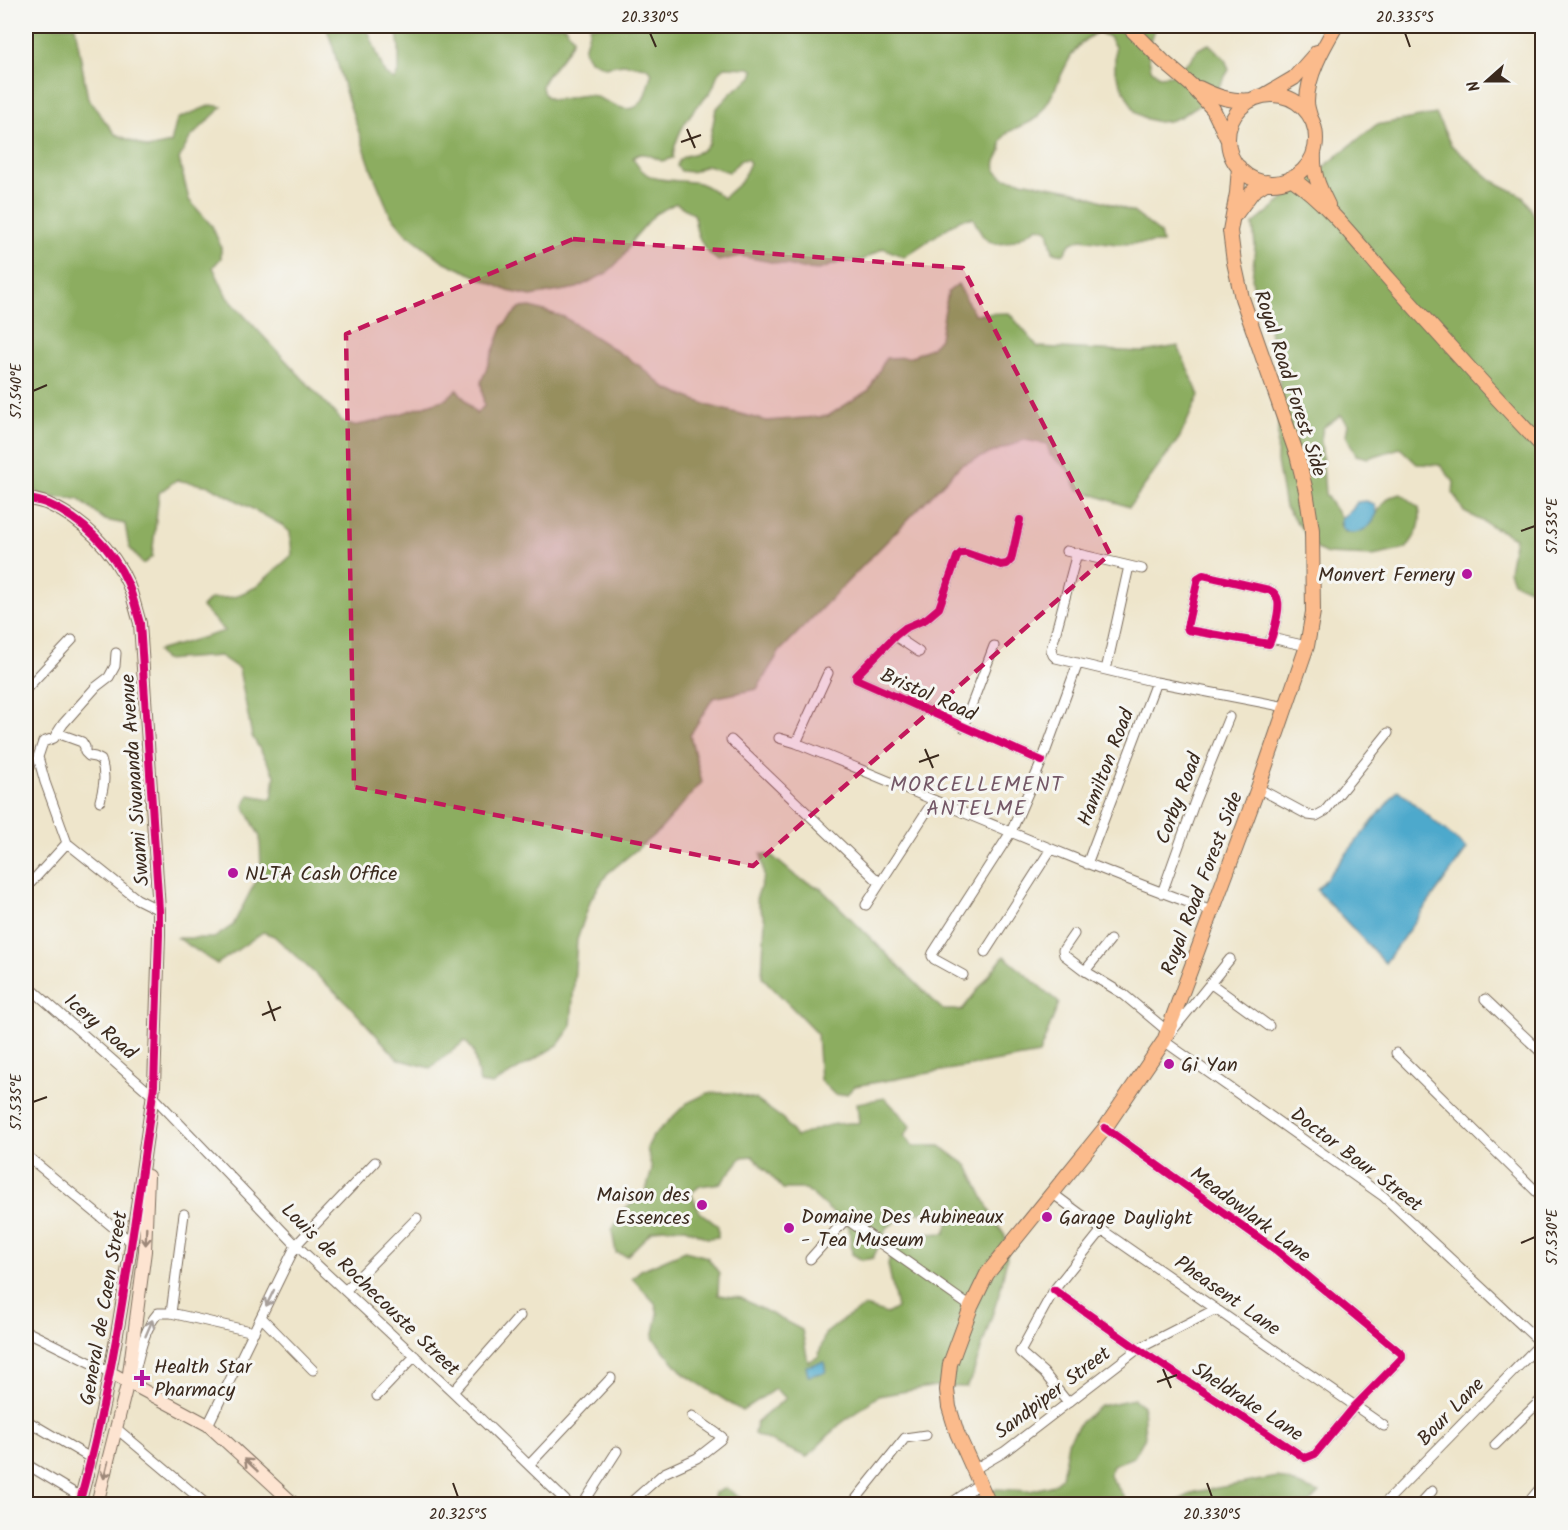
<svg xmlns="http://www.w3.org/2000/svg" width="1568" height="1530" font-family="Kalam,sans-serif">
	<rect width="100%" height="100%" fill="#f6f6f2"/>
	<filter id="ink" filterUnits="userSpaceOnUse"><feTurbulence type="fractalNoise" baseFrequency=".0167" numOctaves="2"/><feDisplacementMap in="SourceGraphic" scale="12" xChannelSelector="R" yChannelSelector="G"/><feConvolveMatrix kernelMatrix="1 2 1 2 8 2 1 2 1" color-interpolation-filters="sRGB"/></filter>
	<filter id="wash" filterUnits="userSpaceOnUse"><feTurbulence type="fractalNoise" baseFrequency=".008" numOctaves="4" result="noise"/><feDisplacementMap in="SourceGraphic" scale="24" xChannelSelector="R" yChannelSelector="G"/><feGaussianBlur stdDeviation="1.35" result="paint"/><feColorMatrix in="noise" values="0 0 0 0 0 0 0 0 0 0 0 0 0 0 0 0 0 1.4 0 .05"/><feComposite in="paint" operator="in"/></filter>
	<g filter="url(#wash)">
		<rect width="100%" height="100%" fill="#eee5cb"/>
		<path fill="#8cad61" stroke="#646c40" stroke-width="1.5" fill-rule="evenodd" d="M26,26H75L88,99L115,134L148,148L171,143L177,119L211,105L222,107L190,138L179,159L189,200L212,226L221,247V258L213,267L227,297L342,421L353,426L378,421L446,399L457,389L476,414L484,406L481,382L503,326L519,308L531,307L564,317L640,366L667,389L710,406L767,421L828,416L869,390L886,358L911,357L932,347L940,338L948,292L958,284L974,314L1009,313L1038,347L1143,352L1178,346L1199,395L1180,437L1129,507L1077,489L1068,469L1050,455L1047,444L1024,440L961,465L780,651L757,689L713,698L690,735L702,782L660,830L607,874L591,899L577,940L571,1027L558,1045L492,1085L480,1083L473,1050L465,1041L430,1068L398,1059L348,1004L274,936L263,932L217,964L178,938H214L233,925L261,871L260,837L244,806L249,795L272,799L275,775L252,736L239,669L220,656L164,660L157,651L225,631L202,607L210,599L234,597L256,587L292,555L290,532L282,525L210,486L176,480L159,493L152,557L143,564L129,547L125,524L105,520L78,499L43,497L26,482Z
			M326,26H365L369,33L385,74L394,80L399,70V47L396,26H565L573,38C570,54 541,77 542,87C545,111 575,93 589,95C604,97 619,112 633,108C647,104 647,83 652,73L646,67L623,64L605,67L590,60L584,50L590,28L589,26H1157L1147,47L1151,69L1159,76L1171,75L1190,60L1198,49L1209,44L1225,59L1229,70L1213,96L1180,117L1169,121L1158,122L1147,119L1136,113L1125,93L1115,71V47L1109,37L1098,32C1062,48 1063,88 1038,116C1028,128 1007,126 1002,141C1001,141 1001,150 1001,150C998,161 994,158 996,171L1005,178L1075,191L1133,212L1160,233L1162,243L1116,244L1081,239L1070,244L1064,254L1053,252L1048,230L1038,227C1023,236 998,254 983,236C979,231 976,224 973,218L961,219L904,257L883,248L863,260L840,262L819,270L807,269L740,256L718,261C704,251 694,233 695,215L676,203L655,214L634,238L623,257L607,273L577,288L531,296L508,291L443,261L406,233L390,214L372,171L346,94L333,47ZM725,67L750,68L754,71L752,77L732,92L716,109L709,144C707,146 704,149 701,151C692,156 680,153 677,166L681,171L692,172L707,165L729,172L741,160L747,159L750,163L741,182L723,198C716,192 708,186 699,183C672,177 648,188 633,158C641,149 653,157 662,161L673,158C674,139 686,119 698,105C702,101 708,96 711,91C719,79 711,79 725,67Z
			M1436,114L1451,145L1493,181L1523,196L1534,215L1542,222V612L1537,613L1532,603L1534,591L1513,582L1509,571L1515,538L1464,512L1453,493L1454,482L1440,465L1417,464L1400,448L1368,458L1356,455L1346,435L1348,424L1341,415L1323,428L1321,439L1325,494L1341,518L1340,524L1342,529L1347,533H1352L1370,525L1382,505L1390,497L1401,494L1419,508C1423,527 1416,534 1406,549L1373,556L1327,554L1317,549L1285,507L1277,462L1280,364L1268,326L1257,303L1252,280L1255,246L1253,224L1376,125Z
			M761,854L772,856L798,878L820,888L943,1010H962L1004,956L1059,1003L1039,1054L855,1086L847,1094L835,1095L820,1080L817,1033L762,977L765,920L756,899L764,877Z
			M708,1093H732L755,1099L783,1119L796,1137C821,1127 831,1122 859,1123L857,1103L885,1098L911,1126L904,1136L913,1146H940L968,1166L993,1218L1005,1236L1007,1258L1000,1291L972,1377L966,1387L936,1386L878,1396L839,1425L807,1457L754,1434L756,1423L786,1398L775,1389L742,1411L684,1374L653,1338L658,1314L655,1303L632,1278L641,1270L685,1251L707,1257L719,1273L718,1295L741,1298L802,1330L808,1362L818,1357L825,1334L844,1319L865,1307L887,1314L897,1308L888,1264L891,1253L923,1234L945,1233L949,1222L928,1212L905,1214L887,1228L873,1258L862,1260L852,1254L849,1227L806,1189H783L753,1156L742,1157L721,1183L700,1186L691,1193L700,1212L718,1226V1237L707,1238L685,1228H662L651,1232L627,1256L616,1253L612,1231L622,1210L644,1197L652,1170L647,1148L653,1136L687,1103Z
			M1134,1399L1143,1406L1145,1437L1134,1457L1113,1465L1109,1475L1127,1501L1173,1503L1195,1492L1278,1477L1319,1493L1308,1504H1276L1262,1498L1243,1504H991L988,1498L996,1489L1030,1491L1053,1485L1062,1477L1068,1442L1081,1422L1100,1406Z
			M726,1488L744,1500L748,1504H712L715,1493Z"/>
		<path fill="#4ea9cc" stroke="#446a75" stroke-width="1.5" d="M1366,501L1374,504L1377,513C1375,517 1373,523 1369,526C1358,535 1339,538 1341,518L1352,510L1357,502Z
			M1398,790L1467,849L1385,963L1317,890Z
			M824,1362L826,1372L808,1376L806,1366Z"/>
	</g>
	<g filter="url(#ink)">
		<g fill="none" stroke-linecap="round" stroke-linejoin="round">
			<defs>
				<path id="street" d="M1020,520L1011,560L1007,564L1001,565L966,553H961L957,557L939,608L926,619L905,628L895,636L856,676V679L1042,761
					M1066,551L1142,569
					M1077,553L1051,650L1053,655L1056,658L1156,682L1286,707
					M1203,575L1269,590C1274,592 1277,595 1278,601C1280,610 1273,636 1269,644L1188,630L1187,627L1198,578Z
					M895,636L919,652
					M1271,638L1307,646
					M116,653L115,666L109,677L96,687L63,724L54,738L43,742L38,757L45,782L67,843L137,899L159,910
					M1106,670L1129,566
					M26,689L72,640
					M963,727L994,646
					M57,733L82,742L85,747V752L89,756L95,757L101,760C106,775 104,786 100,801
					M779,738L796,743C934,799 1071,860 1212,911
					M731,740L880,883
					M796,743L828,673
					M1258,788L1308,815L1316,816L1325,811L1388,733
					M1087,864L1156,682
					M26,888L67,843
					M1162,893L1195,801L1229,717
					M866,905L934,800
					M1074,934L1063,950L1064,955L1085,971L1123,994L1166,1030
					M985,952L1051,849
					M1230,959L1164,1041L1383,1196L1542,1344
					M1085,971L1110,940
					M963,975L934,959L932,956L933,953L1011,832L1042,761L1078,663
					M1210,983L1269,1026
					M26,984L152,1095L296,1245L453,1392L569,1504
					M1485,999L1542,1053
					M1396,1053L1542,1197
					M26,1155L131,1242
					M1052,1193L1102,1230L1384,1426
					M810,1259L846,1219L971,1307
					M1054,1290L1138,1349L1305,1458L1315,1454L1354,1407L1402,1358V1354L1276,1250L1105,1128
					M345,1291L417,1218
					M171,1313L184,1214
					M261,1317L313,1370
					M26,1331L111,1373
					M132,1384C138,1361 142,1331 158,1313H171L254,1332
					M453,1392L520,1316
					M377,1396L415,1356
					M1068,1403L1044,1373L1020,1352L1054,1290L1102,1230
					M26,1420L92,1459
					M208,1425L296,1245L375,1162
					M117,1429L206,1504
					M1495,1445L1542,1399
					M26,1464L81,1497
					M529,1465L611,1378
					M973,1470L1004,1452L1138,1349L1216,1309
					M583,1504L617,1451
					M629,1504L664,1473L697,1458L720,1440L722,1437L692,1416
					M852,1504L905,1438L926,1435
					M950,1504L979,1484
					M1384,1504L1541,1343
					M1420,1504L1432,1491
					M1527,1504L1542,1486"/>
				<path id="secondary" d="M26,498C33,500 41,501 48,504C82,519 113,549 128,584C133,596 136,610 140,623L159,910V935L154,1086L150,1115C131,1246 115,1377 79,1504
					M111,1373L208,1425L294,1504
					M97,1504L128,1381L145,1251L148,1176"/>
				<path id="primary" d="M1128,26L1163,61L1191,85L1213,109L1228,140
					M1199,88C1217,97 1232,102 1252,100
					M1265,95L1294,78L1317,52
					M1228 139a44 44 0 1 1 88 0a44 44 0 1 1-88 0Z
					M1310,116C1309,112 1307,107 1307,102C1307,76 1323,48 1336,26
					M1314,152C1313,175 1318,185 1328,205
					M1291,178C1330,205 1359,245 1390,280C1440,336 1490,392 1542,446
					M1236,214L1253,191L1267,182
					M989,1504L957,1433L949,1407L947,1390L950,1364L971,1307L987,1274L1105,1128L1164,1041L1258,788L1307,646L1313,612L1312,530L1306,491L1297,455L1242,298L1234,262L1230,231L1237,193L1239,167"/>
			</defs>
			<use href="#street" stroke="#7a6b5b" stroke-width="11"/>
			<use href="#secondary" stroke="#7a6b5b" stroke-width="14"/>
			<use href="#primary" stroke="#7a6b5b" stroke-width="16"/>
			<use href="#street" stroke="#fff" stroke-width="9"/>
			<use href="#secondary" stroke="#fde4d1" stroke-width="12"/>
			<use href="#primary" stroke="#fbbb8c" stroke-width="14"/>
			<defs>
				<path id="cycleway" d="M26,498C33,500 41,501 48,504C82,519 113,549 128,584C133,596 136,610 140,623L159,910V935L154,1086L150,1115C131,1246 115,1377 79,1504
					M1020,520L1011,560L1007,564L1001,565L966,553H961L957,557L939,608L926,619L905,628L895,636L856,676V679L1042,761
					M1203,575L1269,590C1274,592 1277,595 1278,601C1280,610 1273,636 1269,644L1188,630L1187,627L1198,578Z
					M1054,1290L1138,1349L1305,1458L1315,1454L1354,1407L1402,1358V1354L1276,1250L1105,1128"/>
			</defs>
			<use href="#cycleway" stroke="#f6f6f2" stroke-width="11"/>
			<use href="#cycleway" stroke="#d6006c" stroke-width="8"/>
		</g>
		<defs><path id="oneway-shaft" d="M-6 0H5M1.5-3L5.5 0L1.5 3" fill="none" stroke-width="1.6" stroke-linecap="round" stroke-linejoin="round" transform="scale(1.5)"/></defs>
		<g stroke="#9c8778">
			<use href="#oneway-shaft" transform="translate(146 1236) rotate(92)"/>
			<use href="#oneway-shaft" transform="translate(251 1465) rotate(-137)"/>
			<use href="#oneway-shaft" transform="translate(106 1470) rotate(104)"/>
		</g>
		<g stroke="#a79f9a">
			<use href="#oneway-shaft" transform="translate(270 1298) rotate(116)"/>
			<use href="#oneway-shaft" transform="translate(149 1328) rotate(-67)"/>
		</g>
	</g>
	<path fill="#c2185b" fill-opacity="0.2" stroke="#c2185b" stroke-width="4.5" stroke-dasharray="12 8" stroke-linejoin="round" d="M573,239L963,268L1110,554L753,866L354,787L346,334Z"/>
	<path fill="none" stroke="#3b2a1e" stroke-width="2" d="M650,33L656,47M1405,33L1410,47M687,129L695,148M681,142L701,135M33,391L47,385M1521,531L1535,526M925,749L933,768M919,762L939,755M268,1001L275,1021M262,1015L281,1007M33,1102L47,1097M1521,1243L1535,1237M1163,1369L1171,1388M1157,1382L1177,1375M453,1483L458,1497M1207,1483L1212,1497"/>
	<g fill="#b5179e" stroke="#f6f6f2" stroke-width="2">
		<circle cx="1467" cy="574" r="6"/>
		<circle cx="233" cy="873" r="6"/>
		<circle cx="1169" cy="1064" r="6"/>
		<circle cx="702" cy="1205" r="6"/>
		<circle cx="1047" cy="1217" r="6"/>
		<circle cx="789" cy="1228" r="6"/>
		<path d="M139 1369h6v6h6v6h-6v6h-6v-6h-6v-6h6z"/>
	</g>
	<g text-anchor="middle" stroke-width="6" stroke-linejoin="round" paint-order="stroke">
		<g font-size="20" fill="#3b2a1e" stroke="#f6f6f2">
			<text transform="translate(1291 383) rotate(72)" y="7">Royal Road Forest Side</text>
			<text transform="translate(929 694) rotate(24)" y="7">Bristol Road</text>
			<text transform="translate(1105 767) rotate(-69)" y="7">Hamilton Road</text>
			<text transform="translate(134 780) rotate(-94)" y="7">Swami Sivananda Avenue</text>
			<text transform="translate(1178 798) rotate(-69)" y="7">Corby Road</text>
			<text transform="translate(1201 883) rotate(-69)" y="7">Royal Road Forest Side</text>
			<text transform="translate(101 1026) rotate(41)" y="7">Icery Road</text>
			<text transform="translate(1357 1159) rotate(37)" y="7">Doctor Bour Street</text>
			<text transform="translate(1251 1214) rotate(37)" y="7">Meadowlark Lane</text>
			<text transform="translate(371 1289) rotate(44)" y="7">Louis de Rochecouste Street</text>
			<text transform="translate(1228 1295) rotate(35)" y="7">Pheasent Lane</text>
			<text transform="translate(103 1308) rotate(-80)" y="7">General de Caen Street</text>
			<text transform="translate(1052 1392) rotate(-37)" y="7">Sandpiper Street</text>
			<text transform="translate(1248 1401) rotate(33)" y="7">Sheldrake Lane</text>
			<text transform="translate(1450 1411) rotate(-46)" y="7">Bour Lane</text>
		</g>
		<g font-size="20" fill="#3b2a1e" stroke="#f6f6f2" text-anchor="start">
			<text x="1455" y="581" text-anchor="end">Monvert Fernery</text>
			<text x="245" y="880">NLTA Cash Office</text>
			<text x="1181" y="1071">Gi Yan</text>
			<text x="690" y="1201" text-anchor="end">Maison des<tspan x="690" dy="23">Essences</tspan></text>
			<text x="801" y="1223">Domaine Des Aubineaux<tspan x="801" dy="23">- Tea Museum</tspan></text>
			<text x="1059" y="1224">Garage Daylight</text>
			<text x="154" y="1373">Health Star<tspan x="154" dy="23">Pharmacy</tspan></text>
		</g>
		<g font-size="21" letter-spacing="1.5" fill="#745867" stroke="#f6f6f2">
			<text x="977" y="791">MORCELLEMENT<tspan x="977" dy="24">ANTELME</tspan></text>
		</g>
	</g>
	<rect width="1568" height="1530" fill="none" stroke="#f6f6f2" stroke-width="66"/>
	<g transform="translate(1487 81) rotate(249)" stroke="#f6f6f2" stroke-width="4.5" paint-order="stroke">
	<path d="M0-4.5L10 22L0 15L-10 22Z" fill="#3b2a1e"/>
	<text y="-9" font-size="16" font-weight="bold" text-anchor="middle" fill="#3b2a1e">N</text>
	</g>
	<rect x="33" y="33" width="1502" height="1464" fill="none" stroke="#3b2a1e" stroke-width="2"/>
	<g font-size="15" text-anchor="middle" fill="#3b2a1e">
		<text x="650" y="22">20.330°S</text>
		<text x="1405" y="22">20.335°S</text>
		<text transform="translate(16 391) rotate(-90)" y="5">57.540°E</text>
		<text transform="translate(1552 526) rotate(-90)" y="5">57.535°E</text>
		<text transform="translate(16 1102) rotate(-90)" y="5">57.535°E</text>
		<text transform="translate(1552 1237) rotate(-90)" y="5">57.530°E</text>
		<text x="458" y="1519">20.325°S</text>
		<text x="1212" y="1519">20.330°S</text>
	</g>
</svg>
